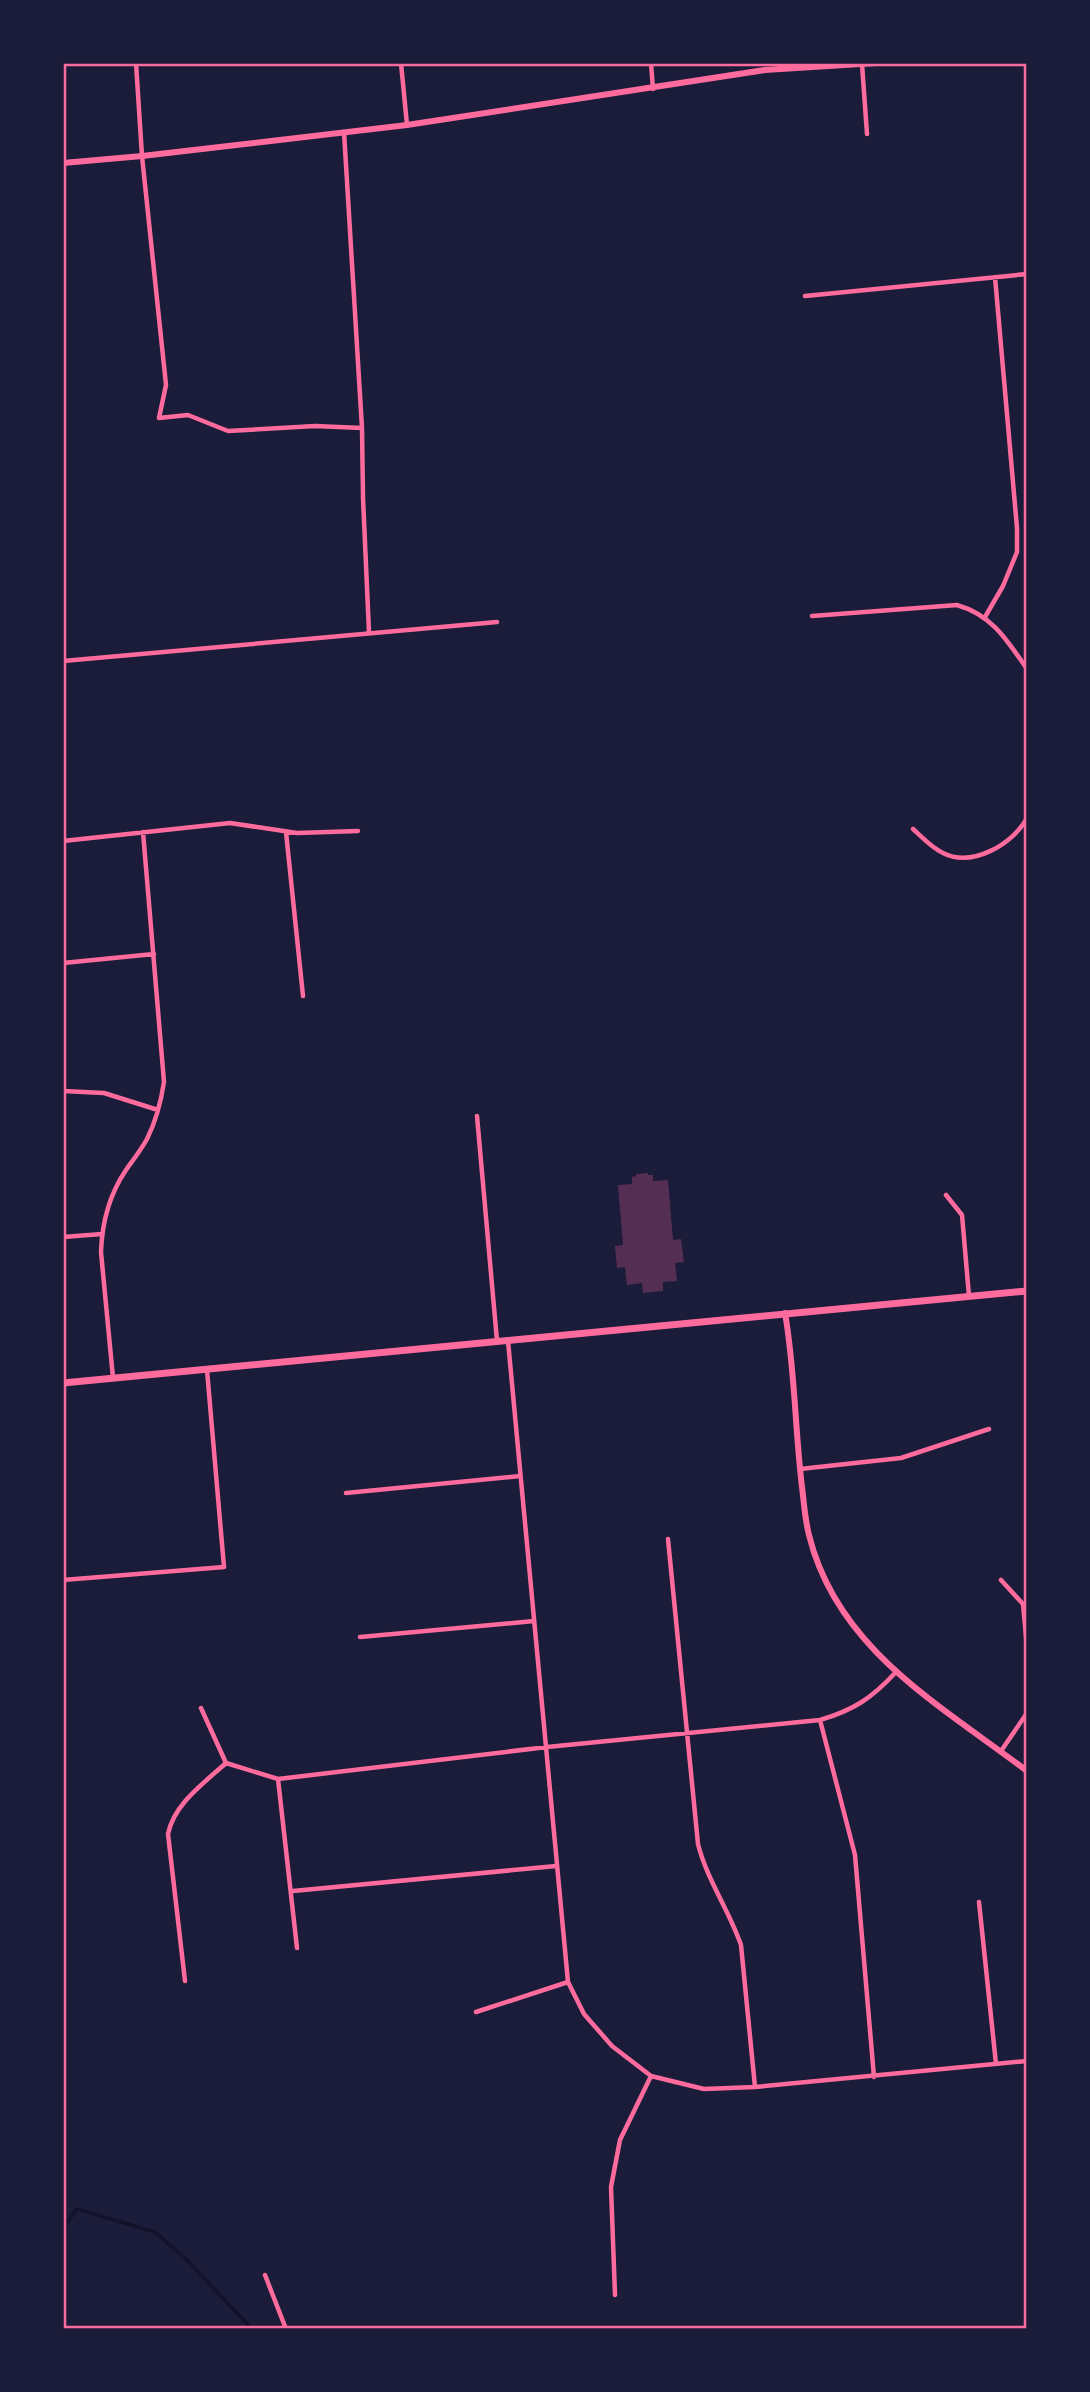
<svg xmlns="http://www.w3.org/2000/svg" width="1090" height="2392" font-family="'Sofia Sans Condensed',sans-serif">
	<rect width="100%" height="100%" fill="#1b1b3a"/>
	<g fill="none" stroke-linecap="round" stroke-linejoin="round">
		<path stroke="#12122b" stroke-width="3.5" d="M63,2228L77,2209L155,2232L187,2260L252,2329"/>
	</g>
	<path fill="#542f53" d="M648,1173V1175H653V1181L668,1180L673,1240L681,1239L684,1262L675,1263L677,1281L663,1282V1291L643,1293L642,1283L627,1285L625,1267L617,1268L615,1246L623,1245L618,1185L632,1184V1177L636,1176V1174Z"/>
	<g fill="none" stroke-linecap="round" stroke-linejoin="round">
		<path stroke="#ff6b9d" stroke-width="4.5" d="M136,63L142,156L166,385L159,418L188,415L228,431L315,426L362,428
			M401,63L407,125
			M651,63L653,89
			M862,64L867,134
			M344,132L362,428L363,498L369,632
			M805,296L1027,274
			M812,616L957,605C992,615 1007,640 1027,669
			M985,617L1003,586L1017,552V528L995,277
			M63,661L497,622
			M913,829C922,837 932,848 943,853C972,868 1013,844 1027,818
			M286,832L303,996
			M63,841L230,823L297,833L358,831
			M63,963L154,954
			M63,1091L104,1093L158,1110
			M477,1116L497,1341
			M946,1195L962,1215L969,1296
			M63,1237L102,1234
			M508,1341L568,1982L584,2014L612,2046L651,2076L704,2089L755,2087L1027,2061
			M113,1378L101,1252C102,1222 109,1195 126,1170C133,1160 141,1150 147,1139C156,1121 161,1102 164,1082L143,832
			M800,1469L901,1458L989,1429
			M346,1493L520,1476
			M668,1539L698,1844C707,1880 729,1910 741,1945L755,2087
			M63,1580L224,1567L207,1370
			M1001,1580L1023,1604L1027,1647
			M360,1637L534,1621
			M201,1708L226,1763L278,1779L547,1747L820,1720C854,1710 872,1698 896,1672
			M820,1720L855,1855L874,2077
			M1001,1751L1027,1713
			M278,1779L297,1948
			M293,1891L556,1866
			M979,1902L996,2064
			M185,1981L168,1834C174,1804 204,1783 226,1763
			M476,2012L568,1982
			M265,2275L286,2329
			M615,2295L611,2187L620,2140L651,2076"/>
		<path stroke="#ff6b9d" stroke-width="6" d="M63,163L142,156L407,125L765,70L876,63
			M785,1313C795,1370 795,1430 802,1487C804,1503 805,1520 809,1535C837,1649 940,1705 1027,1771"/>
		<path stroke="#ff6b9d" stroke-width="7" d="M63,1383L1027,1291"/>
	</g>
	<rect width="1090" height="2392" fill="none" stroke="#1b1b3a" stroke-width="130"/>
	<rect x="65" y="65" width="960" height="2262" fill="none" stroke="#ff6b9d" stroke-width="2.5"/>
</svg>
